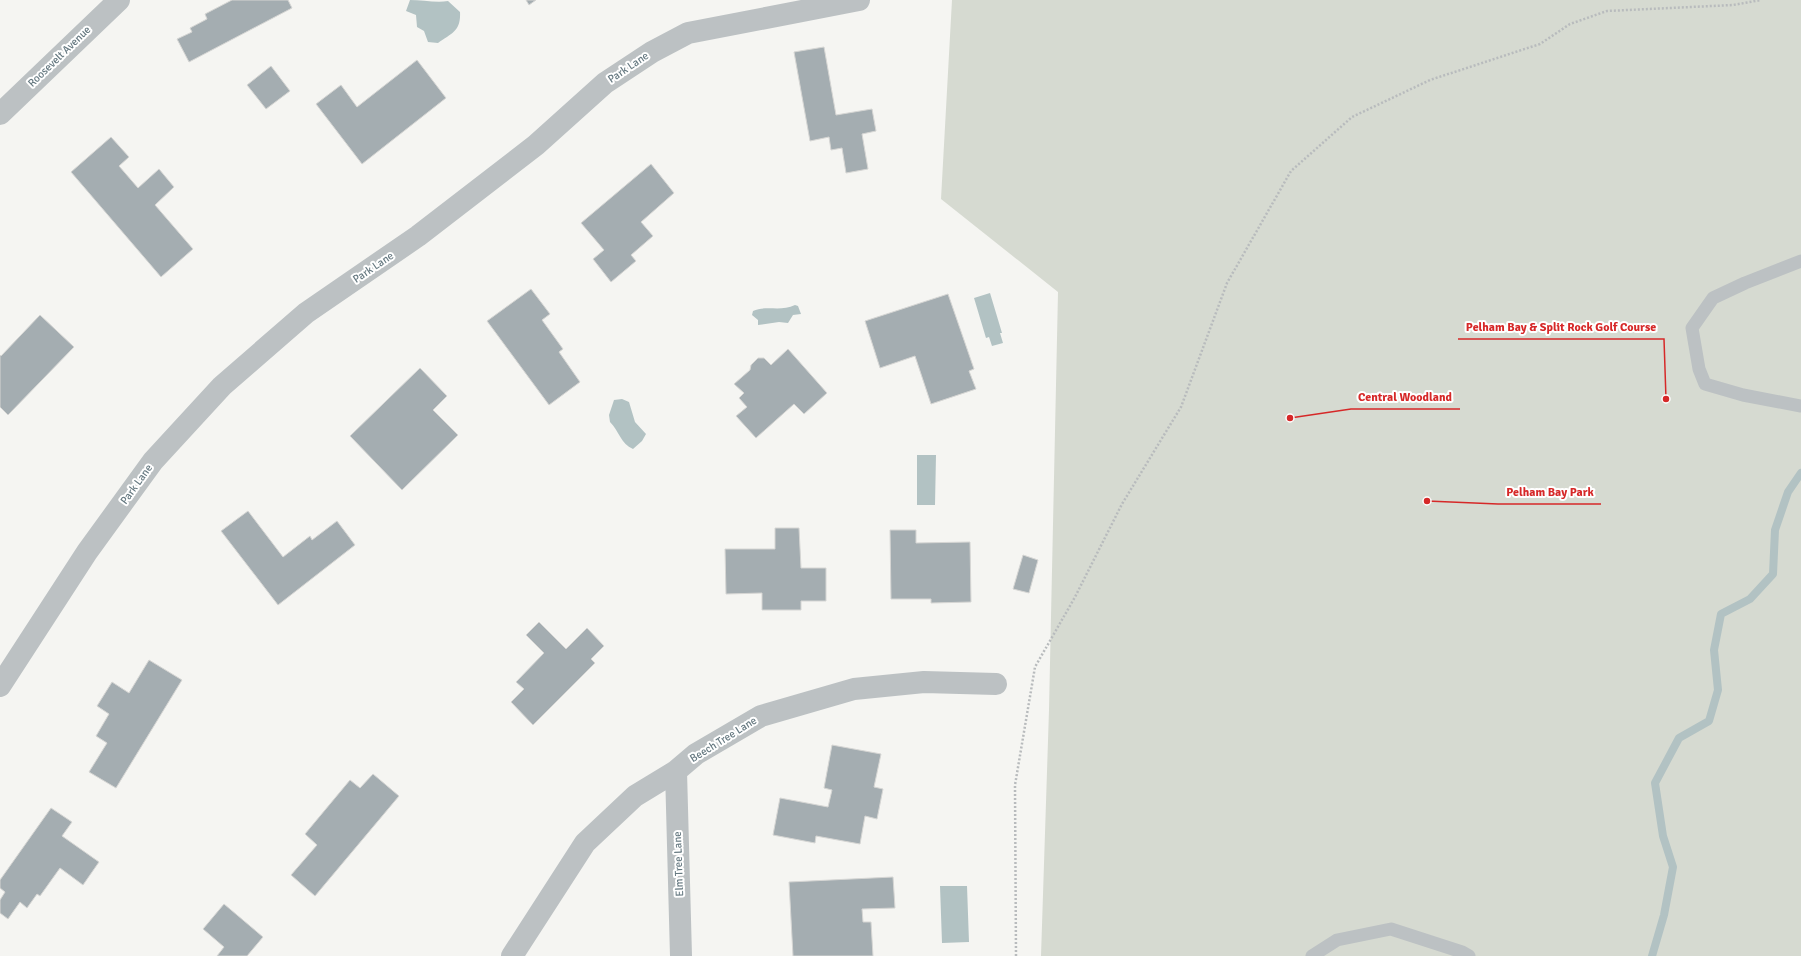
<svg xmlns="http://www.w3.org/2000/svg" width="1801" height="956" font-family="Signika,sans-serif">
	<rect width="100%" height="100%" fill="#f5f5f2"/>
	<path fill="#d6dad1" d="M952,0H1801V956H1041L1049,710L1058,292L941,199Z"/>
	<path fill="#b2c2c3" d="M410,0C422,0 437,3 448,1L460,12C461,31 452,33 438,43L428,42L424,31L417,27L416,15L406,11Z
		M990,293L1002,333H1000L1003,343L992,346L989,337L986,338L974,298Z
		M795,305L798,306L801,314L793,315L788,323L779,322L758,325V320L752,315L753,311C766,305 781,312 795,305Z
		M622,399L629,402L635,422L646,434L642,441L633,449C621,444 619,431 610,422L609,415L614,400Z
		M917,455H936L935,505H917Z
		M940,886H967L969,942L942,943Z"/>
	<g fill="none" stroke-linecap="round" stroke-linejoin="round">
		<path stroke="#b2c2c3" stroke-width="8" d="M1652,956L1664,915L1673,867L1663,836L1655,783L1679,738L1709,721L1718,690L1714,650L1721,614L1750,599L1773,574L1775,530L1788,492L1801,473"/>
	</g>
	<path fill="#a4adb1" stroke="#d6d6d4" d="M232,0H288L292,8L189,62L177,39L192,32L190,28L207,19L205,14Z
		M526,0H536L529,5Z
		M824,47L836,115L872,109L876,131L862,134L868,169L846,173L842,148L831,150L829,137L810,141L794,52Z
		M417,60L446,98L362,164L316,104L341,85L357,107Z
		M271,66L290,91L266,109L247,85Z
		M111,137L129,157L119,166L138,188L159,169L174,187L155,205L193,249L161,277L71,172Z
		M651,164L674,193L641,222L653,236L631,255L636,261L611,282L593,259L604,250L581,223Z
		M531,289L550,314L542,320L563,349L559,352L580,382L549,405L487,321Z
		M948,294L974,369L969,371L976,389L931,404L915,356L880,368L865,321Z
		M40,315L74,347L8,415L0,407V355L1,356Z
		M788,349L827,393L804,414L794,404L756,438L736,416L747,407L739,398L744,393L734,384L750,370L751,365L758,358H764L771,365Z
		M420,368L447,396L433,410L458,435L402,490L350,436Z
		M248,511L283,557L310,536L312,540L337,521L355,545L278,605L221,531Z
		M775,528H799L801,568H826V601H801V610H762V593L726,594L725,549H775Z
		M890,530H916V543L970,542L971,602L931,603V599H891Z
		M1023,555L1038,560L1029,593L1013,589Z
		M539,622L566,649L587,628L604,646L591,659L595,663L533,725L511,702L524,689L516,682L544,653L526,635Z
		M149,660L182,680L116,788L89,772L107,743L96,736L109,714L97,706L112,682L129,693Z
		M832,745L881,754L874,787L883,789L877,819L865,816L860,844L816,836L815,843L773,835L780,798L828,807L832,790L824,788Z
		M373,774L399,796L315,896L291,875L317,845L305,834L350,780L360,788Z
		M51,808L72,822L62,836L99,862L83,885L60,868L40,896L37,894L27,908L20,902L8,919L0,913V900L5,892L0,888V880Z
		M893,877L895,908L862,909L863,922H871L873,956H793L789,882Z
		M224,904L263,937L247,956H217L224,947L203,929Z"/>
	<g fill="none" stroke-linecap="round" stroke-linejoin="round">
		<path stroke="#b8bbbd" stroke-width="2.5" stroke-dasharray="2 2" stroke-linecap="butt" d="M1016,956L1015,785L1035,667L1075,597L1122,504L1181,407L1227,283L1291,171L1352,117L1430,80L1540,44L1570,24L1607,11L1733,5L1761,0"/>
		<path stroke="#bcc1c3" stroke-width="13" d="M1801,261L1745,283L1713,298L1692,328L1699,369L1705,384L1743,395L1801,406
			M1312,956L1337,940L1391,929L1462,952L1469,956"/>
		<path stroke="#bcc1c3" stroke-width="22" d="M0,114L119,0
			M0,686L87,552L153,461L222,386L306,313L418,236L536,145L605,83L652,52L688,33L859,0
			M676,771L681,956
			M512,956L585,843L635,796L676,771L696,754L761,716L854,689L924,682L996,684"/>
	</g>
	<g text-anchor="middle" stroke-width="4" stroke-linejoin="round" paint-order="stroke">
		<g font-size="11" fill="#667981" stroke="#fff">
			<text transform="translate(59 56) rotate(-44)" y="4">Roosevelt Avenue</text>
			<text transform="translate(628 67) rotate(-34)" y="4">Park Lane</text>
			<text transform="translate(373 267) rotate(-34)" y="4">Park Lane</text>
			<text transform="translate(136 484) rotate(-54)" y="4">Park Lane</text>
			<text transform="translate(723 739) rotate(-32)" y="4">Beech Tree Lane</text>
			<text transform="translate(678 864) rotate(-92)" y="4">Elm Tree Lane</text>
		</g>
	</g>
	<path fill="none" stroke="#d62828" stroke-width="1.5" d="M1666 399L1664 339H1458M1290 418L1351 409H1460M1427 501L1498 504H1601"/>
	<g fill="#d62828" stroke="#fff" stroke-width="1.5">
		<circle cx="1666" cy="399" r="4"/>
		<circle cx="1290" cy="418" r="4"/>
		<circle cx="1427" cy="501" r="4"/>
	</g>
	<g font-size="12" text-anchor="middle" font-weight="bold" fill="#d62828" stroke="#fff" stroke-width="4" stroke-linejoin="round" paint-order="stroke">
		<text x="1561" y="331">Pelham Bay &amp; Split Rock Golf Course</text>
		<text x="1405" y="401">Central Woodland</text>
		<text x="1550" y="496">Pelham Bay Park</text>
	</g>
</svg>
